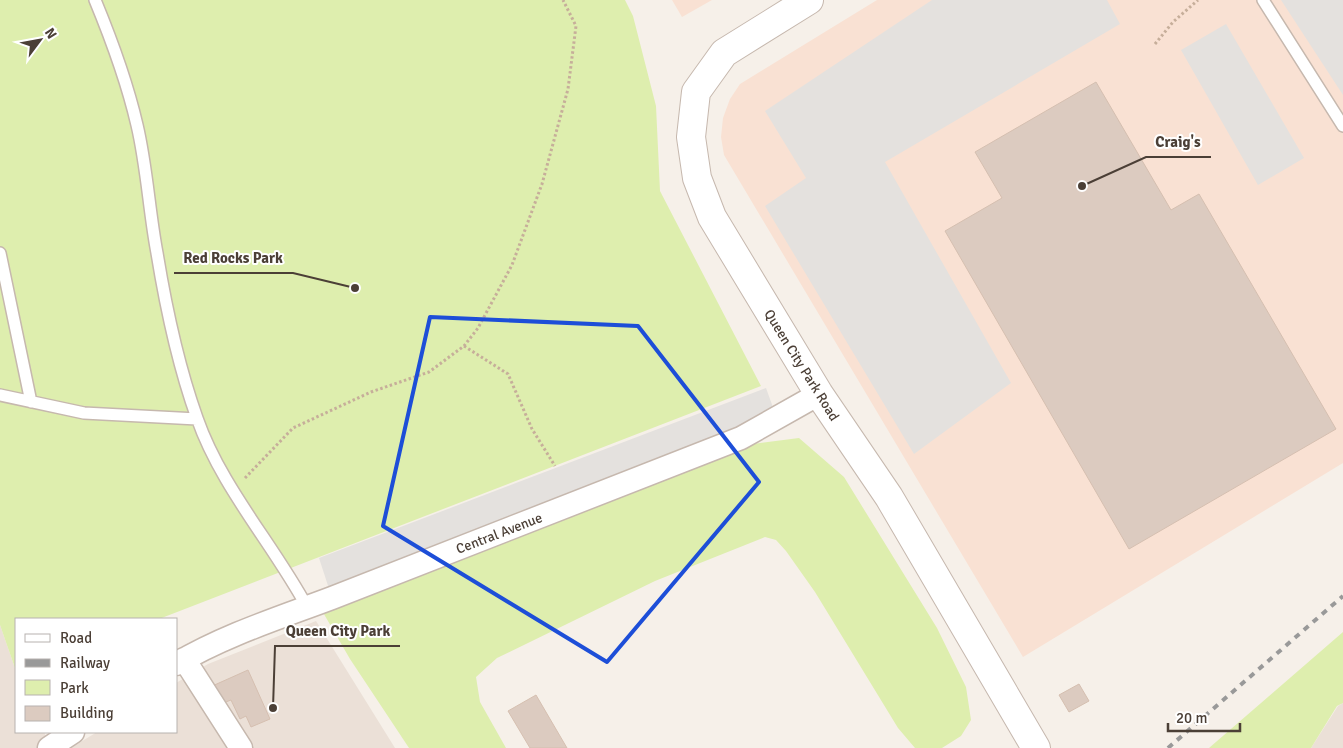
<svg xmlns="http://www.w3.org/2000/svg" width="1343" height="748" font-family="Signika,sans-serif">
	<rect width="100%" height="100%" fill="#f6f0e9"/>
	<path fill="#ebe0d7" d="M316,621L395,748H71L97,732H176V683L208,664Z
		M0,625L16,671V732H44L51,748H0Z
		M1343,703V748H1311L1338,706Z"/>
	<path fill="#f9e1d3" d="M672,0H712L682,17Z
		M877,0H1343V463L1023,657L724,155L721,137L723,118L730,99L740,84Z"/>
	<path fill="#deeeae" d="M0,0H625L633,16L656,106L660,191L761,386L159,619H16V671L0,625Z
		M799,438L844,477L937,628L966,687L971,720L961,736L942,748H915L898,728L815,592L786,551L776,540L765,537L655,581L497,658L476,677L480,702L506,748H409L350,659L321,609L745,445Z
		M1343,632V703L1337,706L1311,748H1209Z"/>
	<path fill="#e4e1de" d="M932,0H1107L1120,24L885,162L1011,383L914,454L765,206L806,178L765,111Z
		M1281,0H1343V95Z
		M1226,24L1304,158L1258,185L1181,50Z
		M766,388L779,424L332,598L319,558Z"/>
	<path fill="#dccbc0" stroke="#d5bfb0" d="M1096,82L1171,210L1199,194L1336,429L1129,549L945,231L1002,198L975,152Z
		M248,670L270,719L251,727L246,716L240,719L231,700L218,705L210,687Z
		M1079,684L1089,701L1069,712L1059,695Z
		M536,695L567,748H530L508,711Z"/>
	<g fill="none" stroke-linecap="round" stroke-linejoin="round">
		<defs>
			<path id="service" d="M95,0C112,41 127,82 137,125C147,167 149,211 157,253C166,308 178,365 197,418C221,487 273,544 307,607
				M1263,0L1343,126
				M0,253L31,402
				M0,395L84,413L197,419"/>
			<path id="minor" d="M184,659L241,748
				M176,664C225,635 279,618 332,598L741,438L819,394
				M49,748L73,732"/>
			<path id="tertiary" d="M809,0L724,53L696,92L691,137L697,178L712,217L819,394L889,497L1036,748"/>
		</defs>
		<use href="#service" stroke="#c6b8ae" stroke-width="14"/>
		<use href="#minor" stroke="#c6b8ae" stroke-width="25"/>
		<use href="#tertiary" stroke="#c6b8ae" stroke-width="30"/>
		<path stroke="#c6ae9a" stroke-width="3" stroke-dasharray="2.5 2.5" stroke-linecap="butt" d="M1155,44L1173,22L1198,0
			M464,346L508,374L532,429L555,466
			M245,478L293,428L371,392L429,372L464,346L478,328L512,265L542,184L568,89L576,26L563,0"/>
		<use href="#service" stroke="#fff" stroke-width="11"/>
		<use href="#minor" stroke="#fff" stroke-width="22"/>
		<use href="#tertiary" stroke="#fff" stroke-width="28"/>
		<path stroke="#999" stroke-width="4" stroke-dasharray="6 6" stroke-linecap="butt" d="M1168,748L1343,596"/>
	</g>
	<path fill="none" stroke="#1d4ed8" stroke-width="4" stroke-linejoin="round" d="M430,317L638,326L759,482L607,662L383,526Z"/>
	<g text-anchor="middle" stroke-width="4" stroke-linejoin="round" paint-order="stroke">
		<g font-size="14" fill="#4b3f36" stroke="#fff">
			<text transform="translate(802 365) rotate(58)" y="5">Queen City Park Road</text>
			<text transform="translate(499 533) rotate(-21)" y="5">Central Avenue</text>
		</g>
	</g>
	<path fill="none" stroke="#4b3f36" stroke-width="2" d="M1082 186L1146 157H1211M355 288L293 273H174M273 708L275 646H400"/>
	<g fill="#4b3f36" stroke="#fff" stroke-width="2">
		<circle cx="1082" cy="186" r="5"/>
		<circle cx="355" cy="288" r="5"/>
		<circle cx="273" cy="708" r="5"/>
	</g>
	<g font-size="15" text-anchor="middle" font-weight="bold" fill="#4b3f36" stroke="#fff" stroke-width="4" stroke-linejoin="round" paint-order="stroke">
		<text x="1178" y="147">Craig's</text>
		<text x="233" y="263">Red Rocks Park</text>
		<text x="338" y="636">Queen City Park</text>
	</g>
	<rect x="15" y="618" width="162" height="115" fill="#ffffff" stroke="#b7b2af"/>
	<rect x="25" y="634" width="25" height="8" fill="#ffffff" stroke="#b7b2af"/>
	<text x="60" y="643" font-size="15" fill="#4b3f36">Road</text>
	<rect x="25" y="659" width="25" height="8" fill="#999999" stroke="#b7b2af"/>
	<text x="60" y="668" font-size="15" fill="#4b3f36">Railway</text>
	<rect x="25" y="680" width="25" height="15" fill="#deeeae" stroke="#b7b2af"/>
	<text x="60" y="693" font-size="15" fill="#4b3f36">Park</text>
	<rect x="25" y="706" width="25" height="15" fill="#dccbc0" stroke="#b7b2af"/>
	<text x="60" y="718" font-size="15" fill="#4b3f36">Building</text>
	<g transform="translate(40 40) rotate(58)" stroke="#ffffff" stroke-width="4" paint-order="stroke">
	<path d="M0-4L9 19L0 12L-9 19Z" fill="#4b3f36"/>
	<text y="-8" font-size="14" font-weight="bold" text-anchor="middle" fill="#4b3f36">N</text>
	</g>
	<path d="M1168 723v8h72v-8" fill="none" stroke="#4b3f36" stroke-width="2.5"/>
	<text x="1176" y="723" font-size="15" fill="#4b3f36" stroke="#ffffff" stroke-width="4" paint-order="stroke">20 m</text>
</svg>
